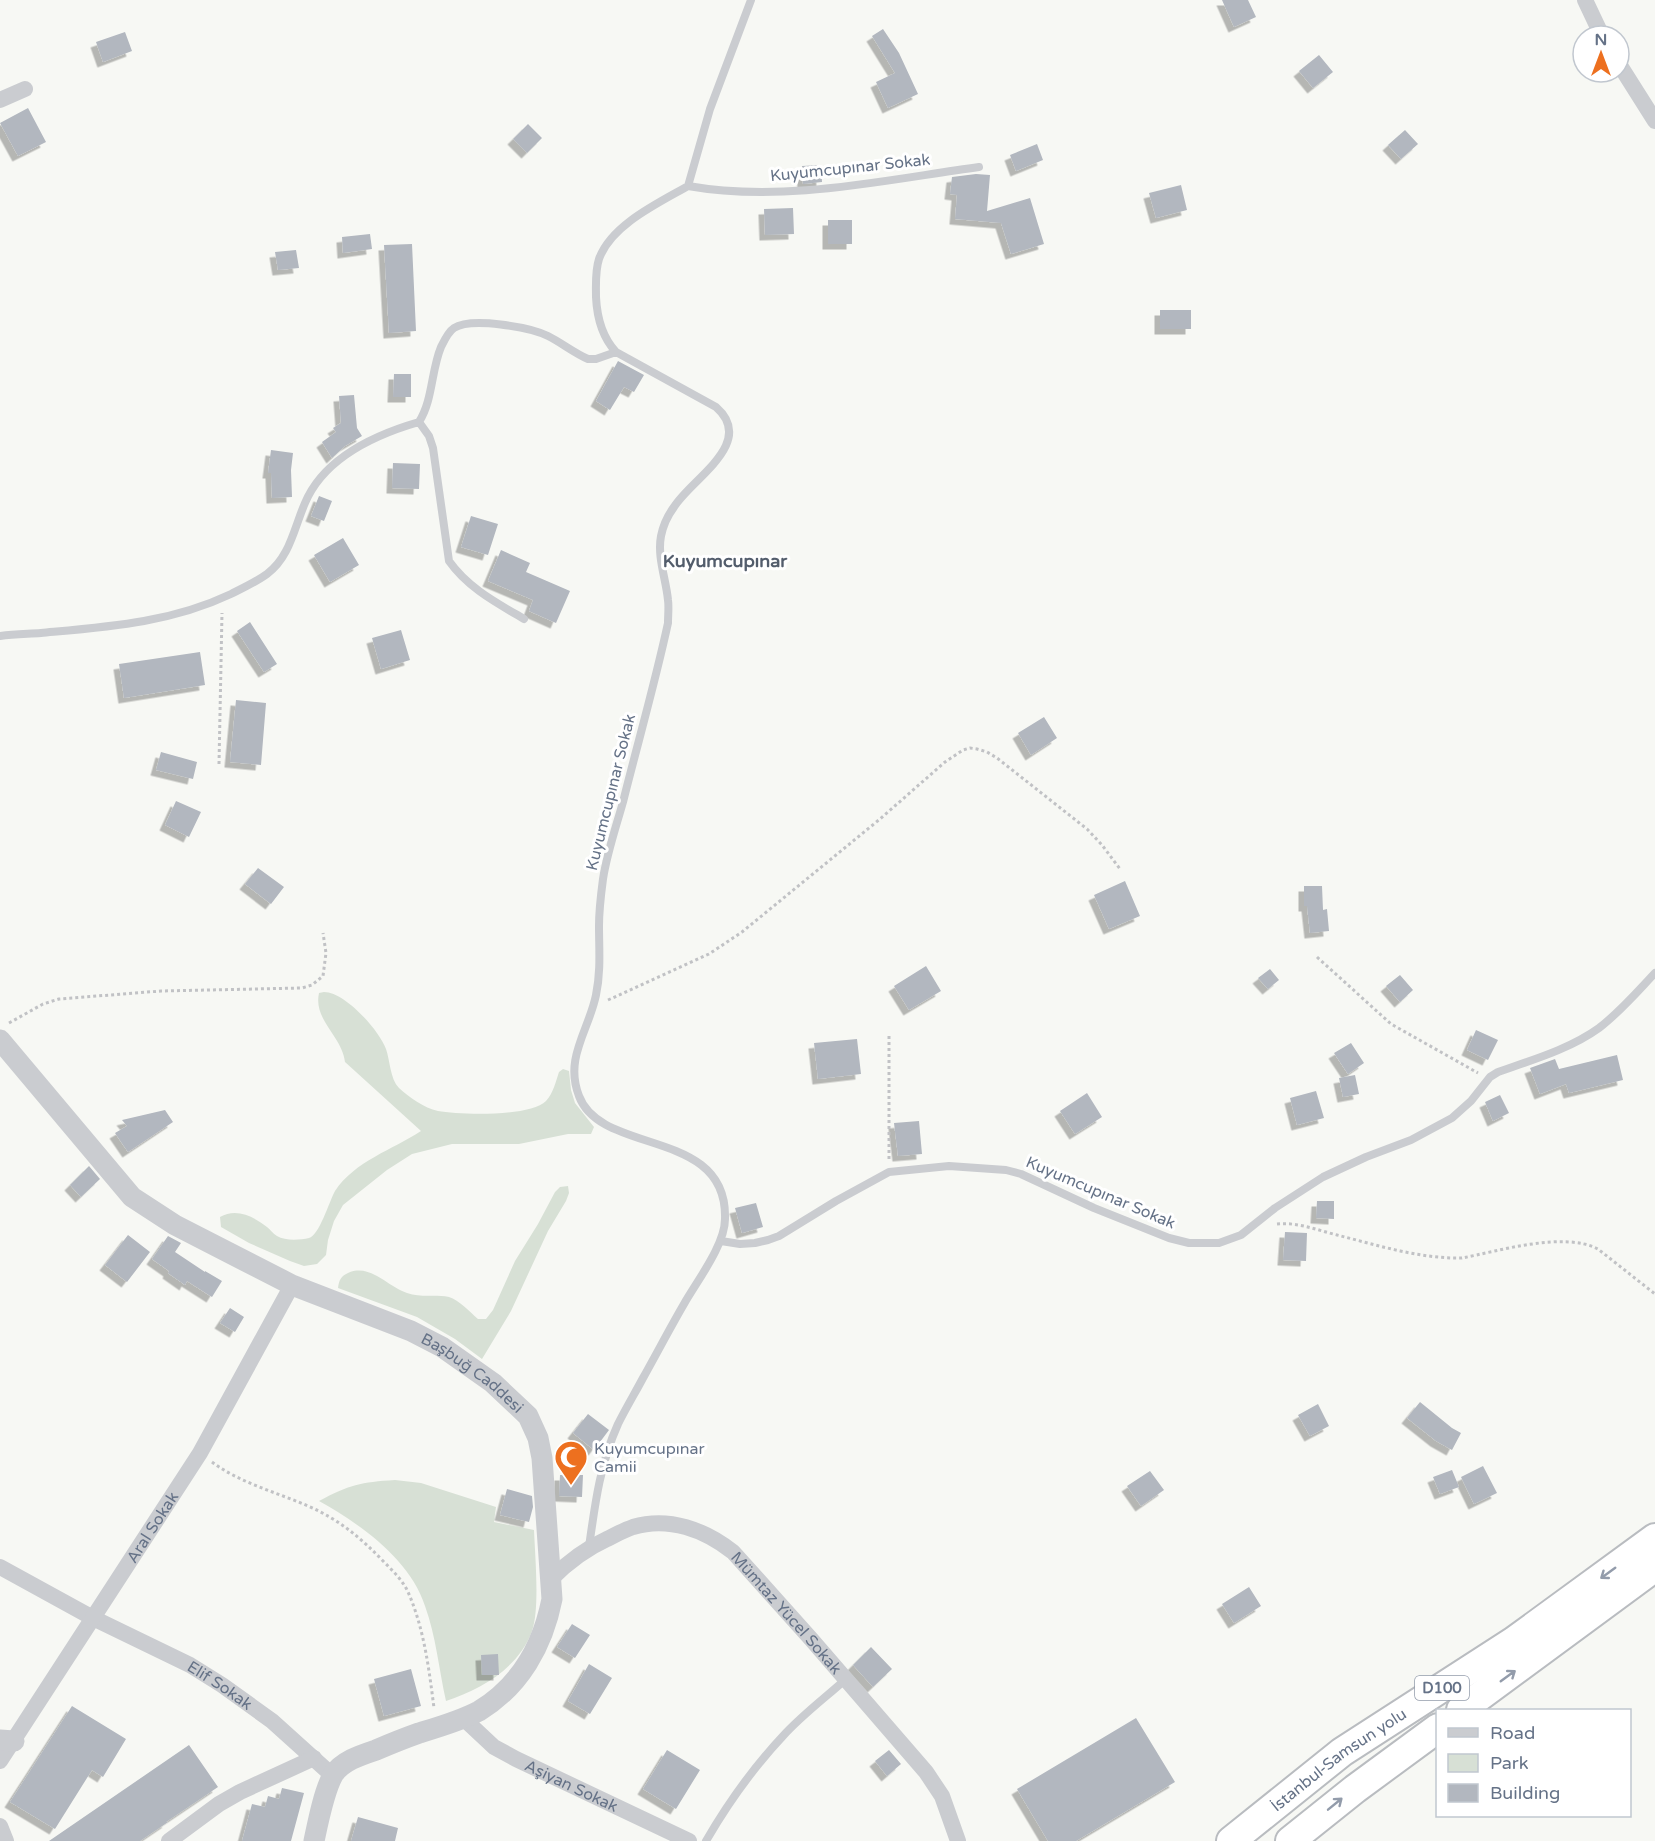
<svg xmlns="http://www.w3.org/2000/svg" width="1655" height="1841" font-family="'Varela Round',sans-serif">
	<defs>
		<filter id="shadow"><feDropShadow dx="-5.5" dy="5.5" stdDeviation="0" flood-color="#0004"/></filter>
	</defs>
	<rect width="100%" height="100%" fill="#f7f8f4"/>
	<path fill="#d7e0d5" d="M324,992C345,992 379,1030 386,1049C390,1060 390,1079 399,1088C409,1097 424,1108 438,1111C460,1115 530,1117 546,1101C553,1094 556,1081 559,1072L563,1069L569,1071L571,1090L575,1103L594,1127L591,1134H568L519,1144H452L412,1154L387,1170L343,1205L334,1221L328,1240L326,1255L317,1264L304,1266L290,1261L249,1243L221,1227L220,1217C236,1208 253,1216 267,1227C270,1229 273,1234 277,1236C285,1241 300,1240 309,1238C319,1236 329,1202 335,1191C355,1161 392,1150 421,1131L345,1062C342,1036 313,1020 319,993Z
		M568,1186L569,1193L566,1201L548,1231L511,1311L482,1359L455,1339L417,1317L338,1288C339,1280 341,1276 348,1273C370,1263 388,1287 407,1293C421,1298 435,1294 449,1297C459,1300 470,1312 478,1319H486L493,1310L515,1261L538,1224L555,1192L560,1187Z
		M395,1480L421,1483L496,1507L494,1522L534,1530C535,1555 540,1609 532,1631C518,1669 481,1689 446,1701C439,1670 436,1636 425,1606C410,1559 360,1524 319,1501C349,1485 361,1482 395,1480Z"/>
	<path fill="#b2b7bf" filter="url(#shadow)" d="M1222,0H1248L1256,17L1234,27Z
		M883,29L899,53L918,94L888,108L876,82L895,73L872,36Z
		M125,32L132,51L103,62L96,42Z
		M1319,55L1333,72L1313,88L1299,71Z
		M28,108L46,142L18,156L0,123Z
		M528,124L542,138L527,153L513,139Z
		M1405,130L1418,144L1401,159L1388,145Z
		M1037,144L1043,160L1016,171L1010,155Z
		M821,165L822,182L803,184L802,166Z
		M976,174L990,175L987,211L1030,198L1044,244L1011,254L1001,223L955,219L957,195L950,194L952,177Z
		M1181,185L1187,210L1156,218L1149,193Z
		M793,208L794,234L765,235L764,209Z
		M828,220H852V244H828Z
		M370,234L372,249L343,253L342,237Z
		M412,244L416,331L389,333L384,245Z
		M296,250L299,268L278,270L275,252Z
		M1160,310H1191V329H1160Z
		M618,361L644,375L634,392L624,387L610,410L596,401Z
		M394,374H411V397H393Z
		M354,395L357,428L362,436L345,446L332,458L322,442L336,432L333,428L341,423L339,396Z
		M271,450L293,453L291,470L292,497L272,498L271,473H268Z
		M393,463L420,464L419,489L392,488Z
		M319,496L332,501L324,521L311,516Z
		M471,516L498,524L488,555L461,547Z
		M343,538L359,565L330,582L314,555Z
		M501,550L530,563L526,572L570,591L556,623L529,611L533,600L488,581Z
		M250,622L277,664L264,672L237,631Z
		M401,630L410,660L381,669L372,638Z
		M200,652L205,685L124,698L119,664Z
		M236,700L266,703L261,765L230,762Z
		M1044,717L1057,738L1031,755L1018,733Z
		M161,752L197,762L193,779L156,770Z
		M176,801L201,812L189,837L165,825Z
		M258,868L284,887L271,904L245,884Z
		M1125,881L1140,916L1109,929L1094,895Z
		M1304,886H1322L1323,910L1327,909L1329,931L1310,933L1307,906H1304Z
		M926,966L941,991L909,1010L894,986Z
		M1270,969L1279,980L1268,989L1258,978Z
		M1400,975L1413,990L1400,1002L1386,986Z
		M1476,1030L1498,1040L1488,1060L1467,1050Z
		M857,1039L861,1074L818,1079L814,1043Z
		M1351,1043L1364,1063L1348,1074L1334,1053Z
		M1617,1055L1623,1080L1569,1093L1566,1084L1540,1094L1530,1068L1555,1059L1559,1069Z
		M1355,1075L1359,1094L1343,1097L1339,1078Z
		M1316,1091L1324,1118L1297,1125L1290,1098Z
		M1087,1093L1102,1117L1075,1134L1060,1111Z
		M1500,1095L1509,1113L1493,1121L1485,1102Z
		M165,1110L173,1122L128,1152L115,1133L127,1126L122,1120Z
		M919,1121L922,1154L898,1156L894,1123Z
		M89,1166L100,1179L81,1197L70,1185Z
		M1317,1201H1334V1219L1316,1218Z
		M756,1203L763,1227L742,1233L735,1208Z
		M1285,1232L1307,1233L1306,1261L1283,1260Z
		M128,1235L150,1252L127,1282L105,1265Z
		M168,1236L181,1243L175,1252L205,1272V1271L222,1281L212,1297L187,1281L185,1285L168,1273L169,1271L152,1259Z
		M230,1308L244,1317L235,1332L220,1323Z
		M1420,1402L1452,1428L1461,1433L1452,1450L1436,1441L1407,1418Z
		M1318,1404L1329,1426L1310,1436L1298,1415Z
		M588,1414L609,1430L594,1450L573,1433Z
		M1483,1466L1497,1493L1474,1504L1461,1477Z
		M1452,1470L1459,1487L1440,1494L1433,1477Z
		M1150,1471L1164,1490L1141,1506L1127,1486Z
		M560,1475H583L582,1497L559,1496Z
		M507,1489L532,1496L533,1507L529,1522L500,1515Z
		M1249,1587L1261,1606L1234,1623L1222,1604Z
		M572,1624L590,1635L575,1658L557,1647Z
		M871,1647L892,1669L873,1687L853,1665Z
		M498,1654L499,1675H482L481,1655Z
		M589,1664L612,1678L590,1714L568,1701Z
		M411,1669L421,1706L384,1716L374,1679Z
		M72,1706L126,1739L103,1777L92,1770L55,1829L10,1802Z
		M1136,1718L1175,1782L1076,1841H1048L1017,1789Z
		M189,1745L218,1787L166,1822H168L140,1841H49Z
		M667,1750L700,1770L676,1809L643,1789Z
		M889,1750L901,1764L887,1776L875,1761Z
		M282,1788L304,1793L291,1841H242L252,1804L265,1807L268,1796L279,1799Z
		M358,1817L398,1828L395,1841H351Z"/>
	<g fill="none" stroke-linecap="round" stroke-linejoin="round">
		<defs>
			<g id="trunk">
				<path d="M1461,1710L1655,1567"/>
				<path id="s6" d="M1231,1841L1342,1752L1514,1641L1655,1538"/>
				<path d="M1290,1841L1355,1789L1438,1728"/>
			</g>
		</defs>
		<use href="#trunk" stroke="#b9bcc0" stroke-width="32"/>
		<path stroke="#c1c2c5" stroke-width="3" stroke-dasharray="3 3" stroke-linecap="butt" d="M219,764L222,613
			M1317,957L1391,1024L1478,1073
			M608,1000L709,954L742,932L880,819L945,762L963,750L970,748L977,749L987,752L997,758L1087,829L1102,845L1120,869
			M9,1023L43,1004L59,999L161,991L302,988L312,985L323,976L326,953L323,933
			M889,1159V1033
			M1277,1224C1298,1222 1317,1230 1337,1235C1377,1245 1420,1259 1462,1258C1499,1251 1564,1231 1598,1249L1655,1294
			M212,1462C240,1483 276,1492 308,1506C340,1520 361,1538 385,1563C394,1572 403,1581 408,1592C424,1628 429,1669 434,1708"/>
		<path stroke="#caccd0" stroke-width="8" d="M688,186C784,203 884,180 979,167
			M419,422L429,436L433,448L449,561C468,588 497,603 524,619
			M0,636C14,634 27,634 41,633C107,627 170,623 231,594C243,588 256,582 267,574C290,557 294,528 305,503C324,458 374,435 419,422C433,400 431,371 441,347C444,341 448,332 454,328C471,317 530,327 548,336C562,343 574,353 588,359H596L616,352
			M721,1241L740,1244L755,1243L768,1240L779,1236L836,1201L889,1172L949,1166L1006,1170L1021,1174L1094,1208L1169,1238L1189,1243H1219L1241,1235L1275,1208L1323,1177L1366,1157L1411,1140L1452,1118L1471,1101L1490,1077L1498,1072C1532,1060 1570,1049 1599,1028C1620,1012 1637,992 1655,973
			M589,1547C595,1504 600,1464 618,1424C626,1408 635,1393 643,1378C657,1353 670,1328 684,1304C697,1281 725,1245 725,1219C728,1127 601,1156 579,1096C564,1058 589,1030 596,995C601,971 599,949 599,926C599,911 601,894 603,879C607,853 616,827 623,802C638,742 655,683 668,623C668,615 669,607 668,600C666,579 657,557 661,536C663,526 668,515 674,507C691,479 757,443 716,407L616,352C602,337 597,318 596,297C596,284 595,271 599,259C611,225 658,203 688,186L710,109L751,0
			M706,1841C728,1803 753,1768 783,1736C802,1715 825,1698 846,1679"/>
		<g stroke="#caccd0" stroke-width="16">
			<path d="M1585,0L1602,36"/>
			<path d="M1619,64L1655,121"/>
			<path d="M0,100L25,89"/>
			<path id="s1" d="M0,1567L93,1618L190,1665L222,1685L272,1721L333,1776"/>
			<path id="s2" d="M551,1579C568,1562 585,1549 607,1539C615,1535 624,1530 633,1527C669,1516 705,1530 733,1552L811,1639L926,1772L942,1796L958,1841"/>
			<path id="s3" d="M463,1718L494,1747L516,1759L689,1841"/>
			<path id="s4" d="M0,1761L200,1453L292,1285"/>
			<path d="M0,1826L6,1841"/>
			<path d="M169,1841L219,1804L240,1792L314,1758"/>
		</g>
		<g stroke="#caccd0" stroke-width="21">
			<path id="s5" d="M0,1040L132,1197L175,1225L292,1285L411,1331L442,1347L493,1383L528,1416L538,1438L542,1458L552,1599C543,1645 520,1686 479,1711C460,1721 439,1727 419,1733C405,1738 390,1744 376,1750C361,1755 342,1761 333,1775C324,1791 318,1822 314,1841"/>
			<path d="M0,1740L14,1741"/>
		</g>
		<use href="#trunk" stroke="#fff" stroke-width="28"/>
	</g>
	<defs><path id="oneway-shaft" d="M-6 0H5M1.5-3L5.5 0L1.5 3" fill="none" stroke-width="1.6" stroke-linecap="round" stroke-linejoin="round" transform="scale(1.5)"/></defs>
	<g stroke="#939cab">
		<use href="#oneway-shaft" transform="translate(1608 1573) rotate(144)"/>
		<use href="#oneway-shaft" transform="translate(1508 1676) rotate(-36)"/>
		<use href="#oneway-shaft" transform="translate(1335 1804) rotate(-39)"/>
	</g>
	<defs>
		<symbol id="mosque-pin" viewBox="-11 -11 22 30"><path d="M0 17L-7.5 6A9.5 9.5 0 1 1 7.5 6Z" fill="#ed701f" stroke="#fff"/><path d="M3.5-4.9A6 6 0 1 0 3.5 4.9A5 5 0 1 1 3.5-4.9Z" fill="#fff"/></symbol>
	</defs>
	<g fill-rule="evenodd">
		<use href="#mosque-pin" x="552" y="1438" width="38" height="52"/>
	</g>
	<g text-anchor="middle" stroke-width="6" stroke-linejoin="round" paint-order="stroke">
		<rect fill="#fff" stroke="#939cab" stroke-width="1.5" x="1415" y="1676" width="54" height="24" rx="4.5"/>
		<g font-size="15" font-weight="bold" fill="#657287">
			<text x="1442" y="1693">D100</text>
		</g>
		<g font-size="16" fill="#657287" stroke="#fff">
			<text transform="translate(850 167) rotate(-6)" y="6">Kuyumcupınar Sokak</text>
			<text transform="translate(610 792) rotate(-76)" y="6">Kuyumcupınar Sokak</text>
			<text transform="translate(1101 1192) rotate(23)" y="6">Kuyumcupınar Sokak</text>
			<text dy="6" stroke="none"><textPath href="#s5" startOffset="590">Başbuğ Caddesi</textPath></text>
			<text dy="6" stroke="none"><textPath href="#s4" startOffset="279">Aral Sokak</textPath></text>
			<text dy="6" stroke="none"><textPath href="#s2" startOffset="286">Mümtaz Yücel Sokak</textPath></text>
			<text dy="6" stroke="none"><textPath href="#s1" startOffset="250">Elif Sokak</textPath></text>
			<text dy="6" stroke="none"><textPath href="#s6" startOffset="135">İstanbul-Samsun yolu</textPath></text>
			<text dy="6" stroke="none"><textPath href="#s3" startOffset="129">Aşiyan Sokak</textPath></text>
		</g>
		<g font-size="16" fill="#657287" stroke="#fff" text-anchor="start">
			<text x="594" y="1454">Kuyumcupınar<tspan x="594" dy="18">Camii</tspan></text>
		</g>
		<g font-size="18" font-weight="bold" fill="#535d6c" stroke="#fff">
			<text x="725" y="567">Kuyumcupınar</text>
		</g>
	</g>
	<rect x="1436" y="1709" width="195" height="108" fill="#ffffff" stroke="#c1c7cf" stroke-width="1.5"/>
	<rect x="1448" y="1728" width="30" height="9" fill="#caccd0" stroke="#c1c7cf" stroke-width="1.5"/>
	<text x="1490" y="1739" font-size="18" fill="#657287">Road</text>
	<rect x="1448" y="1754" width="30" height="18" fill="#d7e0d5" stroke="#c1c7cf" stroke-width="1.5"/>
	<text x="1490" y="1769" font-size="18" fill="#657287">Park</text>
	<rect x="1448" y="1784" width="30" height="18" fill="#b2b7bf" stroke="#c1c7cf" stroke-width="1.5"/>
	<text x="1490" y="1799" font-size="18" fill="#657287">Building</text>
	<g transform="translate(1601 54)"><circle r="28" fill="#ffffff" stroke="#c1c7cf" stroke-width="1.5"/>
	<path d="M0-4.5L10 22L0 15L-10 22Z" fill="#ed701f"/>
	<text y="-9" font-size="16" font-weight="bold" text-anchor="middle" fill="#657287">N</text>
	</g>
</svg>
